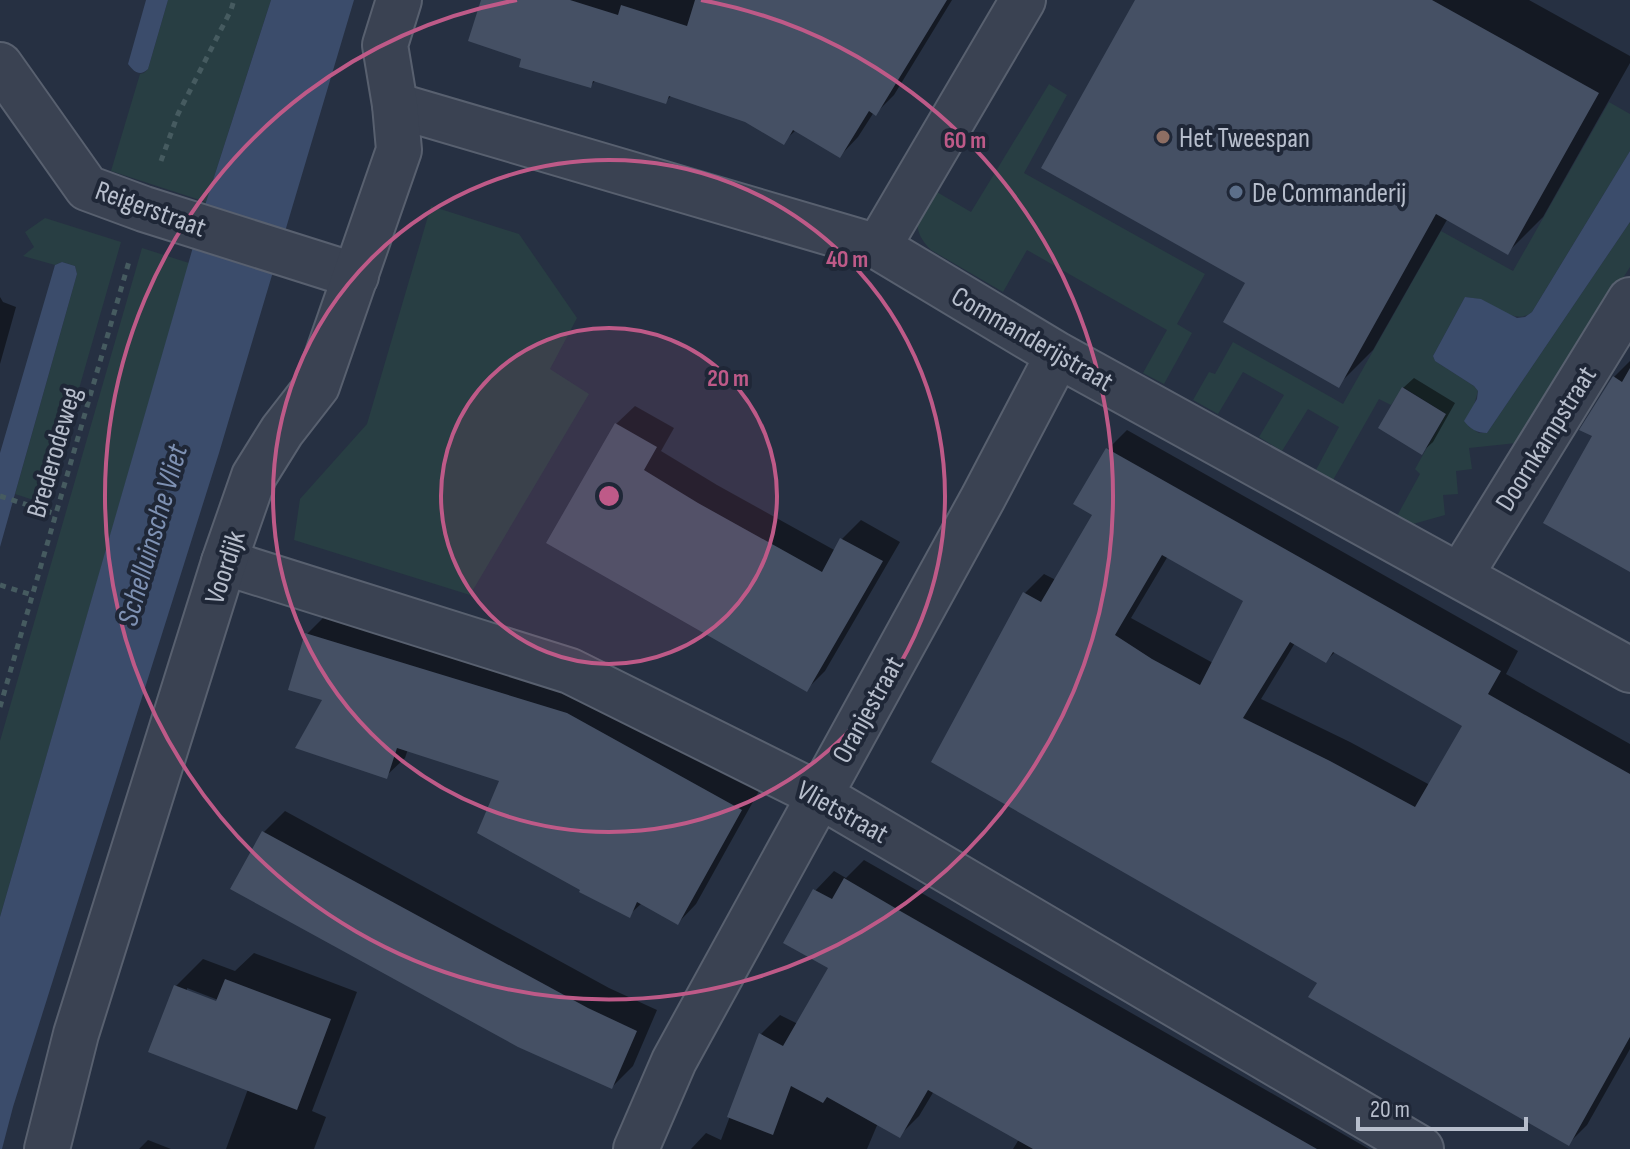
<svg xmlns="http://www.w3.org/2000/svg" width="1630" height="1149" font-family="'Sofia Sans Condensed',sans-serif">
	<rect width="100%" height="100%" fill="#263042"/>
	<path fill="#283e43" d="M168,0H271L206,202L111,171L140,74L144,73L148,69Z
		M1049,84L1067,95L1024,173L1205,274L1177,324L1192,333L1164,384L1143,373L1167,330L1027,250L1003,292L931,250C908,227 919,213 930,188L971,212Z
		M1609,102L1630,114V151L1532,312C1516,325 1500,308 1484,301C1478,298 1471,298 1465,297L1433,356L1435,361L1474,386L1478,391L1468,426L1479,433H1487L1630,222V267L1572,358L1526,442L1469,448L1472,469L1456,471L1458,494L1443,495L1445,515L1413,524L1397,516L1420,474L1415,469L1446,414L1403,387L1391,405L1379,399L1333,480L1316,470L1339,427L1308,409L1282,451L1259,437L1284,395L1243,372L1218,414L1193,400L1209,372L1215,374L1233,342L1343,404L1441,231L1513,271Z
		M431,206L519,234L577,318L550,369L589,394L470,595L294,540L300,499L367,424Z
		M45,218L121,242L46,504L15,494L77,274L75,266L62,262L55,265L23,256L34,247L25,232Z
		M142,248L189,263L0,917V741Z"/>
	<path fill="#3b4c6b" d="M146,0H168L148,69C140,77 134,72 128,64Z
		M271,0H354L219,453L13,1107L2,1149H0V917L206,202Z
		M1630,151V222L1487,433C1477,433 1470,429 1464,421L1477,399L1478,391L1474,386L1435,361L1433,356L1465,297L1481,299L1517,318L1525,317L1532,312Z
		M62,262L75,266L77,274L0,547V453L55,265Z"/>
	<path fill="#0007" fill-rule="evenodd" d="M483,0H952L894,95L876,113L874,112L858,137L840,156L796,130L783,142L746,120L672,95L665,102L596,80L590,86L524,57Z
		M1146,0H1529L1630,56V63L1543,217L1508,252L1448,218L1373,350L1338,385L1248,282Z
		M0,297L3,302L16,307L0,364Z
		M1630,361V570L1594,435L1614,377Z
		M1414,378L1455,403L1433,442L1422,452L1403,388Z
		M635,406L674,428L661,451L717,485L836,551L842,539L861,520L900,542L825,671L807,689L549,542L616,424Z
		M1127,430L1518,651L1506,674L1630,744V1049L1587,1125L1568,1144L1319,982L933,762L1025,593L1044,574L1056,580L1095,514L1076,503L1108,449ZM1168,556L1246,601L1213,663L1131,618ZM1295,643L1326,661L1335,652L1465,725L1430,785L1350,742L1261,699Z
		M325,616L586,695L759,791L696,904L678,923L642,903L629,915L502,780L408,749L405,758L386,776L325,699L307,634Z
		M285,811L609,988L657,1010L633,1066L612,1087L233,888L264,832Z
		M864,860L1369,1149H1013L1019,1139L934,1091L919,1116L900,1135L878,1123L867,1149H691L706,1133L721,1140L761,1034L780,1015L798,1024L831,967L815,891L834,871L846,878Z
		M254,953L357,992L312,1111L326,1117L314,1149H226L248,1089L176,986L203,959L235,971ZM187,988L226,1003L225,1007L187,992Z
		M148,1140L171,1149H139Z"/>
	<path fill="#455064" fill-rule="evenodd" d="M481,0H570L618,15L621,5L687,26L695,0H947L876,116L869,111L840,158L793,130L784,145L745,122L669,96L666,104L593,81L591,88L519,67L521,59L468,41Z
		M1135,0H1432L1599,93L1508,255L1436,214L1339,388L1223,322L1245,283L1041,168Z
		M1630,368V572L1543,523L1592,436L1579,430L1613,376L1622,382Z
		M1402,387L1446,414L1422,455L1378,428Z
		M615,423L657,447L644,470L698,503L822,572L840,538L883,561L807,692L546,543Z
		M1106,448L1501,671L1488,694L1630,774V1037L1569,1146L1308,997L1317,983L931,762L1023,592L1041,602L1092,515L1073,504ZM1162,555L1243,601L1200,685L1152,659L1115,635ZM1290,642L1326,663L1333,652L1462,726L1415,807L1330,761L1243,718Z
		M305,633L567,713L742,810L678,925L637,902L630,918L579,892L580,890L477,833L499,781L397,748L387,779L295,748L322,700L288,690Z
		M262,831L588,1008L637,1031L612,1089L518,1047L230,889Z
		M844,878L902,912L1317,1149H1033L928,1090L900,1138L827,1097L823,1103L791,1086L773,1135L727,1117L759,1033L783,1046L828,968L783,943L813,889L832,899Z
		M225,979L331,1019L297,1110L148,1052L174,985L216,1001Z"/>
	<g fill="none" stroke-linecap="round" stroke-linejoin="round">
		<defs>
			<path id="minor" d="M0,65L87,188L144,209L356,276
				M395,105L878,247L1058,355L1630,670
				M878,247L1023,0
				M224,562L570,671L819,795L1421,1149
				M1460,576L1630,300
				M636,1149L674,1061L983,498L1058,355"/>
			<path id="tertiary" d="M47,1149L76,1034L224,562L254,476L282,431L317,386L399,150L395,105L385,45L399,0"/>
		</defs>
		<use href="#minor" stroke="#58606f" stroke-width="48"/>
		<use href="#tertiary" stroke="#58606f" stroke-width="48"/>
		<path stroke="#465b60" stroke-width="5" stroke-dasharray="6 6" stroke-linecap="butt" d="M161,161L178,114L231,10L234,0
			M0,496L56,514
			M0,585L32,595
			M0,707L130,258"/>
		<use href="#minor" stroke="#3a4252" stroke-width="44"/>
		<use href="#tertiary" stroke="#3a4252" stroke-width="44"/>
	</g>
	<circle cx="609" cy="496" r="168" fill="#be5a88" fill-opacity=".12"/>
	<g fill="none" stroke="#be5a88" stroke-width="4">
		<circle cx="609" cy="496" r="168"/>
		<circle cx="609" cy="496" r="336"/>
		<path d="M701 0A504 504 0 1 1 517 0"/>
	</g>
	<circle fill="#8d6e63" stroke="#1f2737" stroke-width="3" cx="1163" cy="137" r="8"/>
	<circle fill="#5c6f8a" stroke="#1f2737" stroke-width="3" cx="1236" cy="192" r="8"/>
	<g text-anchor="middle" stroke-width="8" stroke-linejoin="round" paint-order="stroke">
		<g font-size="28" fill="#b7becc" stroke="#1f2737" text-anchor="start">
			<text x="1179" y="147">Het Tweespan</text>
			<text x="1252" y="202">De Commanderij</text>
		</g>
		<g font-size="28" fill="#b7becc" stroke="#1f2737">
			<text transform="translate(151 208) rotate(20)" y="10">Reigerstraat</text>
			<text transform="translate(1033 338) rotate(30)" y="10">Commanderijstraat</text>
			<text transform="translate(1545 438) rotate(-58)" y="10">Doornkampstraat</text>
			<text transform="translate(53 452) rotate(-74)" y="10">Brederodeweg</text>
			<text transform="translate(224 567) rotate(-72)" y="10">Voordijk</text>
			<text transform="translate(867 709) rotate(-61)" y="10">Oranjestraat</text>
			<text transform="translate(843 811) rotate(29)" y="10">Vlietstraat</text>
		</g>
		<g font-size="30" font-style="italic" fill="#7e91b3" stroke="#1f2737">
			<text transform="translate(152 535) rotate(-74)" y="10">Schelluinsche Vliet</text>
		</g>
	</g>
	<circle cx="609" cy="496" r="12" fill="#be5a88" stroke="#1f2737" stroke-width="4"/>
	<g font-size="24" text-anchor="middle" font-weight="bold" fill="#be5a88" stroke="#1f2737" stroke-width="8" stroke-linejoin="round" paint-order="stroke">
		<text x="965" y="148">60 m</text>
		<text x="847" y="267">40 m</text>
		<text x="728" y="386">20 m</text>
	</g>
	<path d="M1358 1117v12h168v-12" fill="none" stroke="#b7becc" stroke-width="4"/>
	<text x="1370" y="1117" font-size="24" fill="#b7becc" stroke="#1f2737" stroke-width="6" paint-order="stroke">20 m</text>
</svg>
